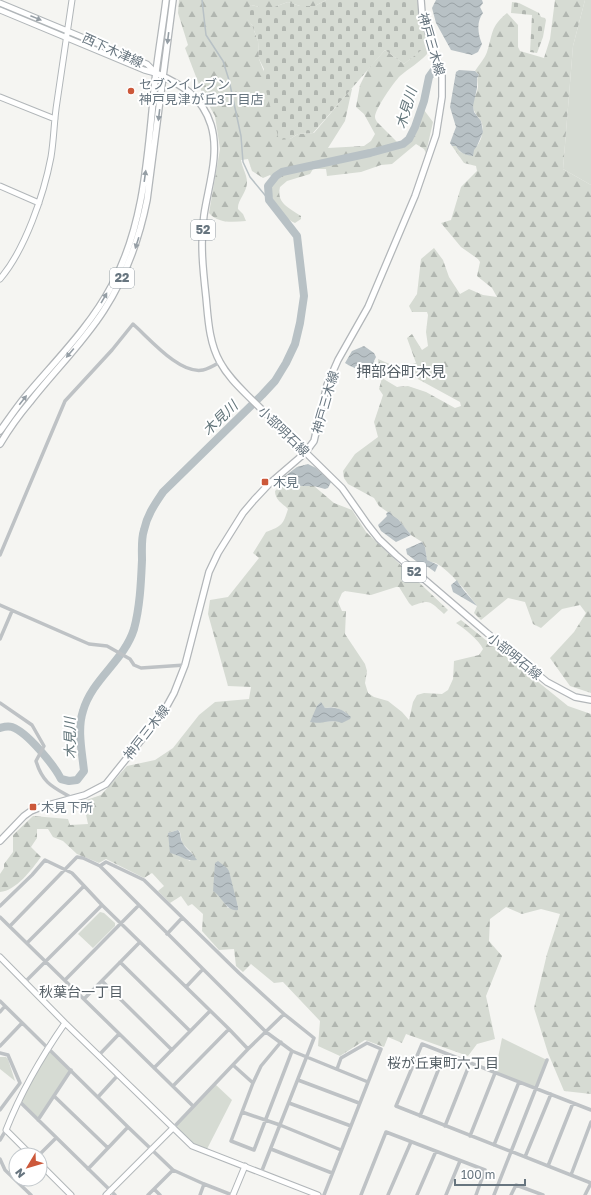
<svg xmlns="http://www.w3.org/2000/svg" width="591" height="1195" font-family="'Golos Text','Noto Sans JP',sans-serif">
	<defs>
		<pattern id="forest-firs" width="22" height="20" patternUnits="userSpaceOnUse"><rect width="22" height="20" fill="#d6dbd3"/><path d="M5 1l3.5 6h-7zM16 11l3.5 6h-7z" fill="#b1b6b0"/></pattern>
		<pattern id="cemetery-stones" width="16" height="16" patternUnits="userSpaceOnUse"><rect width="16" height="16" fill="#d6dbd3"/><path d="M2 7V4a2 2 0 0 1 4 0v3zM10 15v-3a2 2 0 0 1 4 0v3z" fill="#b1b6b0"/></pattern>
		<pattern id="water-waves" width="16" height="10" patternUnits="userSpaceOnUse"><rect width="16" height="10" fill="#b8c1c5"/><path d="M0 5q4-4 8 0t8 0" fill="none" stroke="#99a1a5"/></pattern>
	</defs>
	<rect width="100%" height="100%" fill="#f5f5f2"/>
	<path fill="#d6dbd3" d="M585,0H591V185L563,169L573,46Z
		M100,912L104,913L115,923V926L93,948L78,934Z
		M502,1038L547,1060L536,1088L495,1073Z
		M48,1048L71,1070L38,1120L19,1101Z
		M0,1057H6L8,1059L15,1081L0,1069Z
		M215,1084L232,1100L206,1151L192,1146L173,1128Z"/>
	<path fill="url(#forest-firs)" fill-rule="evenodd" d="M179,0H326L315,6H300L288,2L274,7H260L251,5L246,17L252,25L258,41L259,59L290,139L298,134L314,133L351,89H352L345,121L328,148L364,146L371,141L375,134L364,114L356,107L360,85L368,69L385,50L404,64L427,45V54C419,63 409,68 400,76C394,82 375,109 375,117C375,119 376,120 377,122L403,148L412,140L424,110L433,122L426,153L424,149L416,144L392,164L381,165L361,172L327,176L326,169H313L310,174L287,181L280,187C276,203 289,208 301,216V219L295,223C284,218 271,202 271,190C271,187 273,184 275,181L270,175L263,178L252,171L248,159L241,160C242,167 247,175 247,182C247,193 237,200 238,209L243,214L246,221C233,222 219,224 209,213L220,149L215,116L203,95L185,48L188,45L178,13Z
		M555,0H585L573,46L563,169L591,185V693L570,686L550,658L574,632L586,613L580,605L562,609L541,628L533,624L525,602L508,598L481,620L474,613L477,606C467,592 451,572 436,563C433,562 430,562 427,560L425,547L422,542L411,535L398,519L393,516L390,512L389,513L379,506L374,498L348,484L344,478L343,471L355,454L378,437L374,422L383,395L379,389L382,378L397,387L408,386L426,392L455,408L461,406L460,402L416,378L392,374L379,366L378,359L399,368L416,363L407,338L412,334L422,350L428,346L426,332L428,315L427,312H412L409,306L417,294L421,259L434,248L443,260L449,277L460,294L469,289L483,295L497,297L492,288L477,276L480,262L478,259L461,247L441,223L451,220L461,187L477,171L476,166L464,163L452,146H456L460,152C476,157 487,134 481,121C478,116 474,113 473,107C472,100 477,94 478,87C478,82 476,79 479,75L475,71C479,65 485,58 487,52C493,34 490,27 507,13L518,25V47L520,51L544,58L550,39Z
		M280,486H314L334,503L352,510L366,532L448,610L444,614C429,601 431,599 412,606L409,603L399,587H396L371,595L345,591L342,593L338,602L342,611H346L345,634L365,664L367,671L365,683L368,693L374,697L388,701L402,712L409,720L413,702L417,695L424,693L442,694L448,690L453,679L454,661L479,655L483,649C479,640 465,629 456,623L461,620L568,706L591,714V1094L564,1091L548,1053L534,1008L547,954L560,914L541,909L522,914L506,907L490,919L489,941L502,956L486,996L495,1039L477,1044L468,1056L406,1034L402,1043L388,1037L384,1047L365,1040L340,1056L318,1046L320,1021L283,982L274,983L251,964L243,972L236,966L234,949L219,950L202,931L203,914L192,904L188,906L181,896L170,903L158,891L164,886L152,873L144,878L106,859L99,863L77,854L63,841L53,837L48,829H37V838L31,847L41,857C32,869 16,891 0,892V874L4,868V864L13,852V835L33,816L68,819L70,825L88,824L83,801L101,795L127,766L155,760L173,748L199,715L215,702L249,699L251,687L228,686L208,614L210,600L228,597L259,558L253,553L266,532C282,526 283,525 288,509C282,503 275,500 275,491ZM321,704L325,708C336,706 338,709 347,713L337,721L317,722ZM178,830L180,832L182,843L193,854L190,861L178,855L168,833ZM218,894L237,903L238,907L228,908Z"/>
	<path fill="url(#cemetery-stones)" d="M326,0H417L429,44L404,64L385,50L313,133L298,134L290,139L279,140L262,75L264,69L259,59L258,41L252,25L245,17V11L251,5L260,7H274L288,2L300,6H315Z
		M512,2L519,3L539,13L541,17L545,18L546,20L543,37L537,53L530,52L532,15L511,13Z"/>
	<path fill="url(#water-waves)" d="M436,0H482L483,3L480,7L483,13C476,22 478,34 482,44L478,52L472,55L451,50L436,23L432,8Z
		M459,70L475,71L479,75L477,78V88L473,106L474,112L481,121L483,132L477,146L474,150L473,156C465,155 460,153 456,146H452L450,143L456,127L450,107L456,72Z
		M364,346L374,353L376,357L374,361L376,366L382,369L386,373L385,375C383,375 369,377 368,376C365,375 363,372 360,371C354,367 351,367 345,363L352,351Z
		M308,464L316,468L331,482L328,488L325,489L314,486H280L278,481L297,467Z
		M388,512H390L393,516L398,519L411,535L396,542L381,531L378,525L387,516L386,514Z
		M422,542L425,547L427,560L438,565L435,572L428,567L421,565L407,554L406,549Z
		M457,580C459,586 472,599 477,606L453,592L451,585Z
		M321,702L325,708C336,706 344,710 351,717L350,719L342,723C332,718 321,725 310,722L317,706Z
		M178,830C181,833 180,838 182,842C185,849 193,853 197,860C186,862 180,855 170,853L168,833Z
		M218,861L227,868L229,871L238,907V910C226,912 222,896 213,891L215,863Z"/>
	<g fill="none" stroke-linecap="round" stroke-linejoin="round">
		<path stroke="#b8c1c5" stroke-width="1.5" d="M202,0L206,35L223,61L229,80L241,136L243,162L250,177L269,200"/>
		<path stroke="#b8c1c5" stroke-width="8" d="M0,728C3,727 9,726 12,727C27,732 54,765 61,779L69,781L77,780L84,771C82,752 77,729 83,711C92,679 124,661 134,629C140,607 141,582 142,560C142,550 141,539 144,530C147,515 155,504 163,492L262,395L275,381L286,363L295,344L300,323L304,296L297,236L269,200L268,186L276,176L282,172L370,153L403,144L409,139L415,127L424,101L429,77L436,67"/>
		<defs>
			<path id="secondary" d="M0,3L147,64L156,73
				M0,10L144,70L155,73
				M0,97L55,119
				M0,186L39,203
				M0,279C25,250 44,194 51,157C54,139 54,120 57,102C62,68 67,34 72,0
				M0,957L65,1023L192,1146L318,1195
				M31,1155L6,1130C21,1092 42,1056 65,1023
				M40,1164L71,1195
				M106,1195L173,1128
				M233,1195L245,1166"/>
			<path id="primary" d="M156,73C182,85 202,96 211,125C220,154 208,187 204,215C200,243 203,270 206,297C208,318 209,343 220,362C227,375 237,385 247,395L342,488L368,525L379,539L396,555L487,633L547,682L575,697L591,700
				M0,431C8,420 16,408 25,397C56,360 90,327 112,285C147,220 148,143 156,72C159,48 163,24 166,0
				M0,444C9,429 19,415 30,402C54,371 83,343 104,310C126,276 139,240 147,200L173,0
				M0,841L24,816L31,811L41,807L85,795L106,784L163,713L174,693L185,665L209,572L218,553L243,513L254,500L269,484L305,453L314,441L327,385L338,360L368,307L415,196L436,135L442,97V75L422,13L421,0"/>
		</defs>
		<use href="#secondary" stroke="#b1b6b9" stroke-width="7"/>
		<use href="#primary" stroke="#b2b6b9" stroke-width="8"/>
		<path stroke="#bec2c5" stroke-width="3.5" d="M0,555L65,401L112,350L133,324C149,338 180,375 203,370C209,369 215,365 220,362
			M0,605L89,644L107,646L130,659L134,665L141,668L185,665
			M0,639L12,611
			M0,703L32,725L44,746L36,761C43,784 53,787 72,798
			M100,866L106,862L144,880L239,973L284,1014L314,1038L261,1173
			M0,906L32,875L45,860L72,873L102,905
			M0,917L193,1106
			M10,926L77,857L83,858L100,866L266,1032L292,1051L368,1082
			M167,934L182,918
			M27,943L84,886
			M120,962L190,1031
			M65,980L139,905
			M102,981L172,1050
			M25,982L102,905L229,1029L248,1049L173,1128
			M186,987L203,969
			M84,999L140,942
			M0,1001L128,1127L173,1170L204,1184L232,1195
			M0,1012L5,1006
			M281,1042L261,1066L253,1083L231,1141L254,1150L292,1051
			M0,1046L22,1023
			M248,1049L284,1014
			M0,1053L8,1055L20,1083L0,1110
			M99,1055L119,1034
			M233,1065L253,1083
			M154,1068L210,1011
			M298,1080L359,1103
			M173,1086L229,1029
			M54,1096L108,1148
			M98,1097L119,1074
			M19,1101L115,1195
			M289,1103L351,1126
			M242,1112L280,1125L341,1150
			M420,1116L445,1053
			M38,1120L71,1070
			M445,1126L470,1063
			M470,1136L495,1073
			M0,1140L6,1130
			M494,1145L519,1082
			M271,1149L332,1173
			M39,1155L56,1138
			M525,1157L551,1094
			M0,1159L5,1170L31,1195
			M548,1166L573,1103
			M88,1169L128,1127
			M571,1175L591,1122
			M154,1189L160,1195
			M148,1195L173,1170
			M200,1195L204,1184
			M324,1195L381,1049L367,1043L341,1058L337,1069
			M361,1195L386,1132L485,1170L476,1195
			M388,1195L411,1142
			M417,1195L436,1151
			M446,1195L460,1161
			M494,1195L547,1060
			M511,1195L516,1185L543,1195
			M585,1195L591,1183L396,1106L422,1044L591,1110"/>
		<use href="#secondary" stroke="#fff" stroke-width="5"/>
		<use href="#primary" stroke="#fff" stroke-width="5.5"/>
	</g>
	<defs><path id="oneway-solid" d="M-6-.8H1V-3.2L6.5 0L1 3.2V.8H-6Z"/></defs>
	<g fill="#959ea5">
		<use href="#oneway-solid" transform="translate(36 18) rotate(22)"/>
		<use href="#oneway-solid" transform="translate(168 38) rotate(97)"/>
		<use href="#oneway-solid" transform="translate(159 115) rotate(97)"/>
		<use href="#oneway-solid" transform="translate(145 176) rotate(-82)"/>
		<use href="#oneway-solid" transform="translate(137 243) rotate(108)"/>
		<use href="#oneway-solid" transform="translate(104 298) rotate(-60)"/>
		<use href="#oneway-solid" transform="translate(70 353) rotate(130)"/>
		<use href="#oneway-solid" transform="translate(23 400) rotate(-52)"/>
	</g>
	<g fill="#cc583a" stroke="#fff" stroke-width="1.5">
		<circle cx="131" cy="91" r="4"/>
		<rect x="261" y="478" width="8" height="8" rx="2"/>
		<rect x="29" y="803" width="8" height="8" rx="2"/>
	</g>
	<g text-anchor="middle" stroke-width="4" stroke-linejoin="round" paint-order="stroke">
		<g fill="#fff" stroke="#959ea5" stroke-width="1">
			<rect x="191" y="220" width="24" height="20" rx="3"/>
			<rect x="110" y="268" width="24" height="20" rx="3"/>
			<rect x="402" y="562" width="24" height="20" rx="3"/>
		</g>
		<g font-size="12" font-weight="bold" fill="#67757f">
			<text x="203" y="234">52</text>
			<text x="122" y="282">22</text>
			<text x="414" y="576">52</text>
		</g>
		<g font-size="13" fill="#67757f" stroke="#fff">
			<text transform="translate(432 44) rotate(74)" y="5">神戸三木線</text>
			<text transform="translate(113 50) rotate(24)" y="5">西下木津線</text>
			<text transform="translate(325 402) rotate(-74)" y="5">神戸三木線</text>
			<text transform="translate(284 431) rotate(44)" y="5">小部明石線</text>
			<text transform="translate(515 656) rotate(39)" y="5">小部明石線</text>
			<text transform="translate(146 732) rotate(-52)" y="5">神戸三木線</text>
		</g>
		<g font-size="13" fill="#67757f" stroke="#fff" text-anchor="start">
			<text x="139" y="89">セブンイレブン<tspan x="139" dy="15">神戸見津が丘3丁目店</tspan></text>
			<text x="273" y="487">木見</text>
			<text x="41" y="812">木見下所</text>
		</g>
		<g font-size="14" font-style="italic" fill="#63767b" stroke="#fff">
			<text transform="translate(406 108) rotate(-73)" y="5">木見川</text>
			<text transform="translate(220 418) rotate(-44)" y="5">木見川</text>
			<text transform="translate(70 738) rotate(-91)" y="5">木見川</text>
		</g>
		<g font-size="14" fill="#545e65" stroke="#fff">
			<text x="81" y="997">秋葉台一丁目</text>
			<text x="443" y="1068">桜が丘東町六丁目</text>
		</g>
		<g font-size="15" fill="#545e65" stroke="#fff">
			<text x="401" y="377">押部谷町木見</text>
		</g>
	</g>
	<g transform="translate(28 1167) rotate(232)"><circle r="19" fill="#ffffff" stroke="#c2c8cc"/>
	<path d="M0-3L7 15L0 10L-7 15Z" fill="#cc583a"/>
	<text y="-6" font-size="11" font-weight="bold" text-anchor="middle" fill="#67757f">N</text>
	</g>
	<path d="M455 1179v6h70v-6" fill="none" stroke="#67757f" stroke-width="2"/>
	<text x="461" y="1179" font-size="12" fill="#67757f" stroke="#ffffff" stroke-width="3" paint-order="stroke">100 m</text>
</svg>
